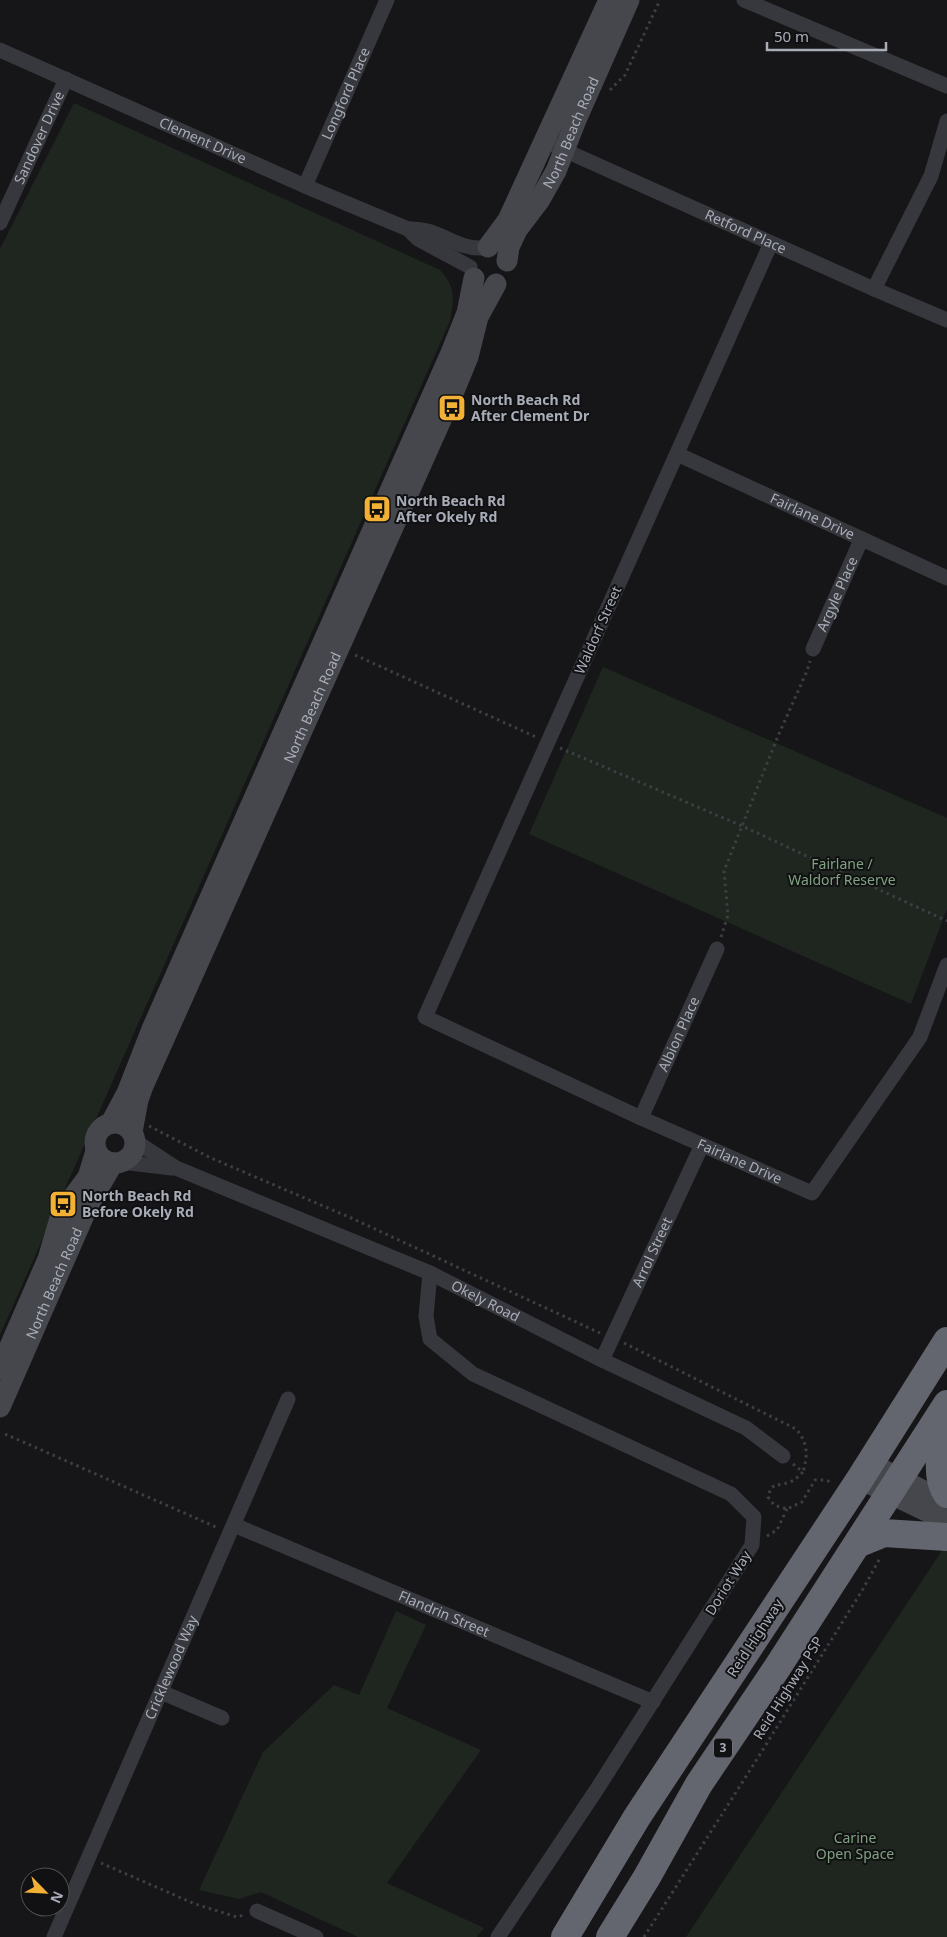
<svg xmlns="http://www.w3.org/2000/svg" width="947" height="1937" font-family="'Noto Sans',sans-serif">
	<rect width="100%" height="100%" fill="#161618"/>
	<path fill="#1e261f" d="M74,103L440,270C456,287 454,299 450,321L0,1335V249Z
		M603,667L947,818V909L911,1004L529,834Z
		M945,1546L947,1547V1937H686Z
		M396,1611L426,1625L387,1708L481,1750L387,1883L484,1928L477,1937H358L261,1892L239,1899L199,1890L263,1752L334,1685L359,1695Z"/>
	<g fill="none" stroke-linecap="round" stroke-linejoin="round">
		<path stroke="#3d3f44" stroke-width="3" stroke-dasharray="2.5 4" stroke-linecap="butt" d="M610,90L625,75L660,0
			M355,655L536,737
			M560,748L742,826L947,921
			M721,937L728,915L724,871L778,736L807,671L810,661
			M149,1126L211,1158L349,1217L600,1333
			M624,1343L796,1429C808,1443 808,1455 803,1472
			M5,1434L216,1527
			M793,1464L803,1472C799,1476 795,1480 790,1482C777,1487 772,1481 768,1497L774,1505L787,1509L802,1502L815,1480H826L832,1483
			M767,1536L777,1530L787,1509
			M101,1863L195,1904L237,1917L244,1915
			M644,1937L752,1767L863,1589L880,1558"/>
		<g stroke="#37383d" stroke-width="15">
			<path d="M744,0L947,86"/>
			<path id="s1" d="M0,50L305,186L408,229L418,239L470,267"/>
			<path id="s2" d="M555,146L874,289L947,320"/>
			<path id="s3" d="M305,186L387,0"/>
			<path id="s4" d="M0,223L66,79"/>
			<path d="M408,229C439,227 453,249 482,248"/>
			<path id="s5" d="M771,243L425,1017L641,1118L812,1193L920,1037L947,965"/>
			<path d="M874,289L931,176L947,121"/>
			<path id="s6" d="M677,454L947,578"/>
			<path id="s7" d="M813,649L861,540"/>
			<path id="s8" d="M641,1118L717,949"/>
			<path id="s9" d="M135,1141L176,1168L430,1273L602,1360L746,1428L783,1456"/>
			<path d="M121,1162L172,1168"/>
			<path d="M430,1273L426,1316L430,1339L473,1374L731,1494L754,1517L752,1545L597,1789L498,1937"/>
			<path id="s10" d="M602,1360L702,1145"/>
			<path id="s11" d="M234,1525L653,1702"/>
			<path d="M161,1692L222,1718"/>
			<path d="M257,1911L316,1937"/>
			<path id="s12" d="M54,1937L288,1399"/>
		</g>
		<g stroke="#45474d" stroke-width="21">
			<path d="M488,247L508,220L609,0"/>
			<path id="s13" d="M507,261L509,247L517,230L539,201L556,171L576,120L629,0"/>
			<circle cx="115" cy="1143" r="20"/>
			<path d="M111,1123L127,1093L152,1029L451,353L467,313L474,278"/>
			<path id="s14" d="M132,1132L138,1100L143,1086L454,391L468,357L478,317L496,284"/>
			<path d="M0,1369L48,1259L61,1215L67,1205L88,1177L96,1151"/>
			<path id="s15" d="M0,1407L88,1206L113,1163"/>
			<path d="M870,1463L947,1503"/>
			<path d="M860,1479L947,1521"/>
		</g>
		<path stroke="#63666e" stroke-width="28" d="M947,1423C943,1445 933,1474 947,1494
			M857,1544L884,1533L947,1537
			M565,1937L637,1817L860,1479L947,1341
			M610,1937L647,1877L699,1784L777,1668L947,1404"/>
	</g>
	<defs>
		<symbol id="bus-square" viewBox="-11 -11 22 22"><rect x="-9" y="-9" width="18" height="18" rx="4" fill="#f2b134" stroke="#111113"/><path d="M-5-6H5V4H4V6H2V4H-2V6H-4V4H-5ZM-3.5-4V0h7V-4ZM-3.5 1.2v1.5H-2V1.2ZM2 1.2v1.5H3.5V1.2Z" fill="#111"/></symbol>
	</defs>
	<g fill-rule="evenodd">
		<use href="#bus-square" x="436" y="392" width="32" height="32"/>
		<use href="#bus-square" x="361" y="493" width="32" height="32"/>
		<use href="#bus-square" x="47" y="1188" width="32" height="32"/>
	</g>
	<g text-anchor="middle" stroke-width="4" stroke-linejoin="round" paint-order="stroke">
		<rect fill="#111113" stroke="#7b7e86" stroke-width="1" x="714" y="1738.5" width="18" height="19" rx="4"/>
		<g font-size="12" font-weight="bold" fill="#a8adb8">
			<text x="723" y="1752">3</text>
		</g>
		<g font-size="14" fill="#a8adb8" stroke="#111113">
			<text dy="5" stroke="none"><textPath href="#s3" startOffset="101">Longford Place</textPath></text>
			<text dy="5" stroke="none"><textPath href="#s13" startOffset="145">North Beach Road</textPath></text>
			<text dy="5" stroke="none"><textPath href="#s4" startOffset="94">Sandover Drive</textPath></text>
			<text dy="5" stroke="none"><textPath href="#s1" startOffset="222">Clement Drive</textPath></text>
			<text dy="5" stroke="none"><textPath href="#s2" startOffset="209">Retford Place</textPath></text>
			<text dy="5" stroke="none"><textPath href="#s6" startOffset="149">Fairlane Drive</textPath></text>
			<text dy="5" stroke="none"><textPath href="#s7" startOffset="60">Argyle Place</textPath></text>
			<text transform="translate(598 630) rotate(-66)" y="5">Waldorf Street</text>
			<text dy="5" stroke="none"><textPath href="#s14" startOffset="462">North Beach Road</textPath></text>
			<text dy="5" stroke="none"><textPath href="#s8" startOffset="92">Albion Place</textPath></text>
			<text dy="5" stroke="none"><textPath href="#s5" startOffset="1194">Fairlane Drive</textPath></text>
			<text dy="5" stroke="none"><textPath href="#s10" startOffset="119">Arrol Street</textPath></text>
			<text dy="5" stroke="none"><textPath href="#s15" startOffset="135">North Beach Road</textPath></text>
			<text dy="5" stroke="none"><textPath href="#s9" startOffset="386">Okely Road</textPath></text>
			<text transform="translate(728 1583) rotate(-58)" y="5">Doriot Way</text>
			<text dy="5" stroke="none"><textPath href="#s11" startOffset="228">Flandrin Street</textPath></text>
			<text transform="translate(755 1638) rotate(-57)" y="5">Reid Highway</text>
			<text dy="5" stroke="none"><textPath href="#s12" startOffset="294">Cricklewood Way</textPath></text>
			<text transform="translate(788 1688) rotate(-58)" y="5">Reid Highway PSP</text>
		</g>
		<g font-size="14" font-weight="bold" fill="#a8adb8" stroke="#111113" text-anchor="start">
			<text x="471" y="405">North Beach Rd<tspan x="471" dy="16">After Clement Dr</tspan></text>
			<text x="396" y="506">North Beach Rd<tspan x="396" dy="16">After Okely Rd</tspan></text>
			<text x="82" y="1201">North Beach Rd<tspan x="82" dy="16">Before Okely Rd</tspan></text>
		</g>
		<g font-size="14" fill="#7fa381" stroke="#111113">
			<text x="842" y="869">Fairlane /<tspan x="842" dy="16">Waldorf Reserve</tspan></text>
			<text x="855" y="1843">Carine<tspan x="855" dy="16">Open Space</tspan></text>
		</g>
	</g>
	<g transform="translate(45 1892) rotate(114)"><circle r="24" fill="#111113" stroke="#4d4f55"/>
	<path d="M0-4L9 19L0 12L-9 19Z" fill="#f2b134"/>
	<text y="-8" font-size="14" font-weight="bold" text-anchor="middle" fill="#a8adb8">N</text>
	</g>
	<path d="M767 42v8h119v-8" fill="none" stroke="#a8adb8" stroke-width="2.5"/>
	<text x="774" y="42" font-size="15" fill="#a8adb8" stroke="#111113" stroke-width="4" paint-order="stroke">50 m</text>
</svg>
